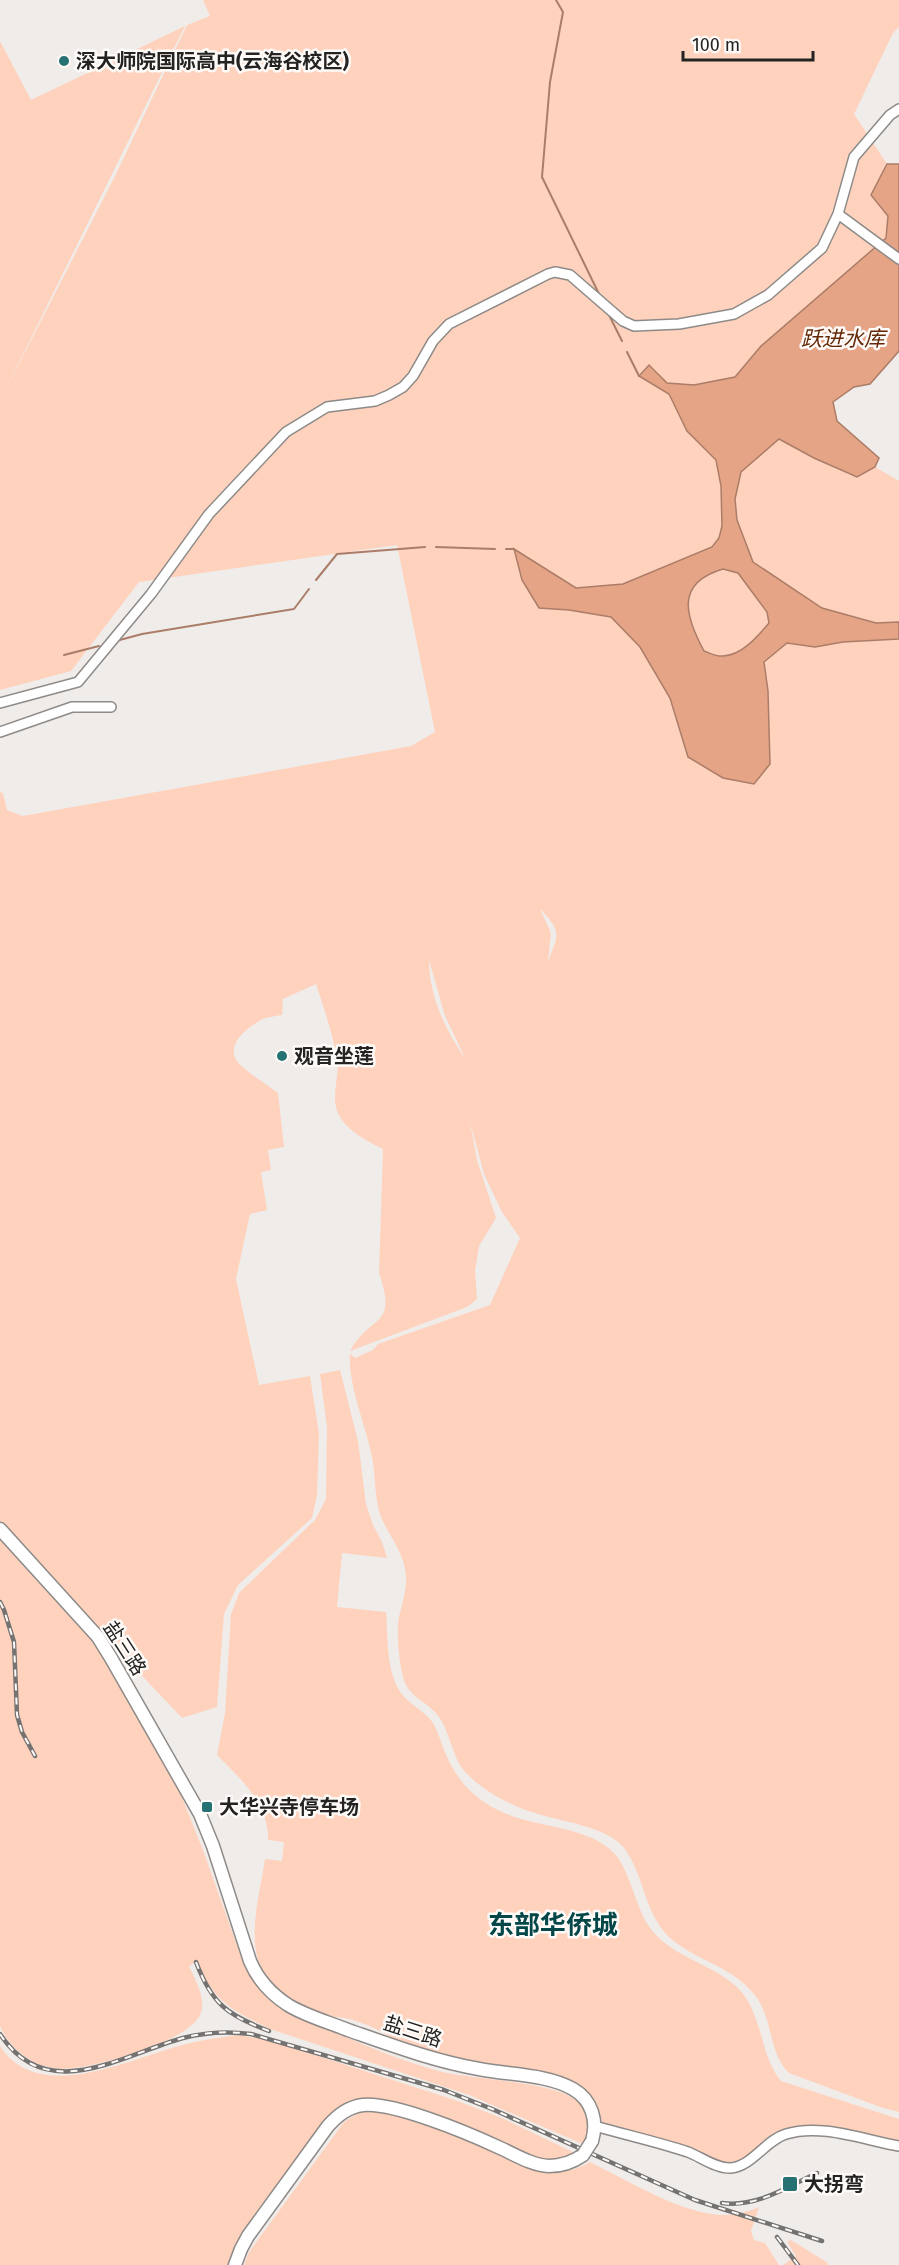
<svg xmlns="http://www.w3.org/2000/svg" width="899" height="2265" font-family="'Fira Sans','Noto Sans SC',sans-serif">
	<rect width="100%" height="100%" fill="#f0ecea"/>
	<path fill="#fed2bd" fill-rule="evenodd" d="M203,0H899V27L893,33L854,114L887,164H899V351L870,384L854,387L833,402L837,421L879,458L875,467L899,481V2112L883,2108L789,2073C769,2054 773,2021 757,1998C734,1965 693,1961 667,1935C643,1909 644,1874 624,1848C606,1826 562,1822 535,1813C511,1806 485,1792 467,1774C452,1759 451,1734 439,1717C428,1701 408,1698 403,1677C399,1659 396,1635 399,1617C402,1604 407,1590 406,1576C405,1554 389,1536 381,1517C374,1498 376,1477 372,1457C366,1426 348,1385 350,1354L355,1358L373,1350L378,1344L490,1305L520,1238L502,1212L484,1174L470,1122L477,1160L496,1218L479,1246L475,1271L477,1299L467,1307L350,1351C371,1313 398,1329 379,1273L383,1149C362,1138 334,1125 335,1097C335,1085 339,1072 337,1060C333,1034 324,1009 316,984L283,999L282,1015C276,1016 269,1017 263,1019C249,1026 225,1044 237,1061C243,1070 268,1085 278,1093L284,1147L268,1150L271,1170L261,1172L267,1210L250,1214L236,1279L259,1385L310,1376L319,1434L317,1495L312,1518L238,1585L224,1614L217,1707L182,1718L37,1565L0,1521V792L3,793L7,810L23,816L411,746L435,732L397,545L139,582L71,671L0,690V41L31,100L185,26L3,395L116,174L187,25L210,16ZM540,909C564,933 557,936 548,962L551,933ZM429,960L445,1016L465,1058C445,1030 429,995 429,960Z
		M340,1370L358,1441L366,1504L373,1525L382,1542L387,1558L342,1553L337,1607L386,1612C388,1636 386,1666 398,1688C405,1702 420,1708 430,1719C438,1729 440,1741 445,1752C456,1781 478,1803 507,1814C538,1827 589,1827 613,1852C629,1867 635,1905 648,1925C668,1956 711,1963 737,1987C763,2012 759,2054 781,2081L899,2119V2149L829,2133L785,2135L740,2164H721L608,2128L603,2123L593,2100L583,2090L406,2048C389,2035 370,2024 349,2019C341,2017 333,2017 326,2015C316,2012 306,2007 297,2002C286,1996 275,1990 268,1980C243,1947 260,1895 265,1859L282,1861L284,1842L268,1840C269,1804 240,1778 217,1755L225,1713L231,1614L239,1593L315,1520L326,1499L327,1427L320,1374Z
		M0,1537L93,1637L181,1795L203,1850L240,1954L250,1974L264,1993L281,2009C334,2031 387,2058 443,2072C477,2080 550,2081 576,2100C592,2112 590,2128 585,2145L469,2095L270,2029C230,2009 215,2003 197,1961L189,1966C195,1979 206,1998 201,2013C191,2042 89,2070 60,2069C54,2068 44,2066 38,2064C21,2056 7,2043 0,2026Z
		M238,2035L268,2040L455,2100L504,2119L577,2154L564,2159L551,2160L536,2157L469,2128L381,2101H366L325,2127L235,2244L230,2265H0V2046C38,2105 127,2060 179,2046C198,2040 218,2038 238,2035Z
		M371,2110C412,2114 453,2134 490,2150C508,2158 526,2169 546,2172C562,2173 577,2170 590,2162C629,2181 684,2216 727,2215C738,2215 749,2211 759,2207L751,2231L754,2240L765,2243L779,2265H244L249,2252L344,2122L358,2113Z
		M791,2240L828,2263V2265H783L796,2256L787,2242Z"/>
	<path fill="#e5a486" stroke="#ab7d68" stroke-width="1.5" fill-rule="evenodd" d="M887,164H899V351L870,384L854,387L833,402L837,421L879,458L875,467L857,477L814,458L779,439L741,472L735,499L737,520L753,562L822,608L876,623L899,622V639L843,642L815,647L787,643L764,662L768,691L770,764L754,784L723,778L688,757L670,698L640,647L611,617L569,610L539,608L522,580L514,549L576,588L623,584L712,547L719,538L722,526L721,486L716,460L687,431L669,394L639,376L649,365L667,383L694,385L735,377L761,346L886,238L888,216L871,195ZM723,569L738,573L767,612L769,623C757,637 742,655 723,656C717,657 710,653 704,651C685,616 675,583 723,569Z"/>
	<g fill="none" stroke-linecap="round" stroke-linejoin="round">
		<path stroke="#ab7d68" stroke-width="2" d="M556,0L563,12L550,82L542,177L600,296
			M609,315L622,341
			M627,352L639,376
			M436,547L495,549
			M506,549H514
			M316,580L337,554L425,547
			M116,641L142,634L294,609L309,589
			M64,655L99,646"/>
		<defs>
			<path id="street" d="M838,214L899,259
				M0,703L78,682L151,594L209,514L286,432L327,407L375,401L389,395L403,387L413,376L433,341L449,324L548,274L555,272L570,275L623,321L634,326L679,324L734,314L768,295L822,248L838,214L854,157L890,115L899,109
				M0,732L72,707H111
				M595,2126C626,2135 658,2142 688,2152C701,2157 717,2169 731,2168C752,2166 766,2140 786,2134C821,2123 864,2140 899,2146"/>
			<path id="secondary" d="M0,1529L98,1637L111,1658L200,1814L213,1846L250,1961C258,1980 271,1994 288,2005C306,2016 328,2022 348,2030C391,2045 434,2061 479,2069C509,2075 547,2074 573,2089C592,2100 598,2121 592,2141
				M235,2265L241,2249L248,2236L328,2126C338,2115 348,2107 363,2105C394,2102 468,2133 498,2147C514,2154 531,2165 549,2166C562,2166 573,2162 583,2155"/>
		</defs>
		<use href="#street" stroke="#8d8a88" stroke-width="12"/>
		<use href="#secondary" stroke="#8d8a88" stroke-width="15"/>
		<use href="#street" stroke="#fff" stroke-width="9"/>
		<use href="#secondary" stroke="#fff" stroke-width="12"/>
		<defs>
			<path id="rail" d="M0,1602L4,1610L14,1642L17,1715L22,1732L35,1756
				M196,1962C212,2004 227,2015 269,2031
				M0,2034C47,2106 121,2055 183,2038C206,2032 228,2031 251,2034L444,2090L492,2109L695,2200L822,2241
				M722,2203C756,2208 787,2187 817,2173
				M777,2237L798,2265"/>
		</defs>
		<use href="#rail" stroke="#757371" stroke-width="4.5"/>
		<use href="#rail" stroke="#fefaf8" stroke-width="2" stroke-dasharray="7" stroke-linecap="butt"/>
		<defs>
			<path id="secondary-bridge" d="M583,2155L592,2141"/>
		</defs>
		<use href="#secondary-bridge" stroke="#8d8a88" stroke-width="15" stroke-linecap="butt"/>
		<use href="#secondary-bridge" stroke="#fff" stroke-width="12"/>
	</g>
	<g fill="#267172" stroke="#fefaf8" stroke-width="2">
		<circle cx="64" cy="61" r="6"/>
		<circle cx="282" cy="1056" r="6"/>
		<rect x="201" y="1801" width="12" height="12" rx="3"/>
		<rect x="782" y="2176" width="16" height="16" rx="3"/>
	</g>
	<g text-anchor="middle" stroke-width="5" stroke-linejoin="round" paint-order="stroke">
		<g font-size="20" font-weight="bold" fill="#242322" stroke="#fefaf8" text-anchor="start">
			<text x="76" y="68">深大师院国际高中(云海谷校区)</text>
			<text x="294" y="1063">观音坐莲</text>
			<text x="219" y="1814">大华兴寺停车场</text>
			<text x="804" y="2191">大拐弯</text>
		</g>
		<g font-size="20" fill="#242322" stroke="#fefaf8">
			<text transform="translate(125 1648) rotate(57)" y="7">盐三路</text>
			<text transform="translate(413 2031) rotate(18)" y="7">盐三路</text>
		</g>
		<g font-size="21" font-style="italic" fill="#632906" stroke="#fefaf8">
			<text x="843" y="346">跃进水库</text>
		</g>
		<g font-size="26" font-weight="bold" fill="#044748" stroke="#fefaf8">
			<text x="553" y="1934">东部华侨城</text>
		</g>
	</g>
	<path d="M683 51v9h130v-9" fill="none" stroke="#242322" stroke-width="3"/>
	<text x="692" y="51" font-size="18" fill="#242322" stroke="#fefaf8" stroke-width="4.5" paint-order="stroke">100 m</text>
</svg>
